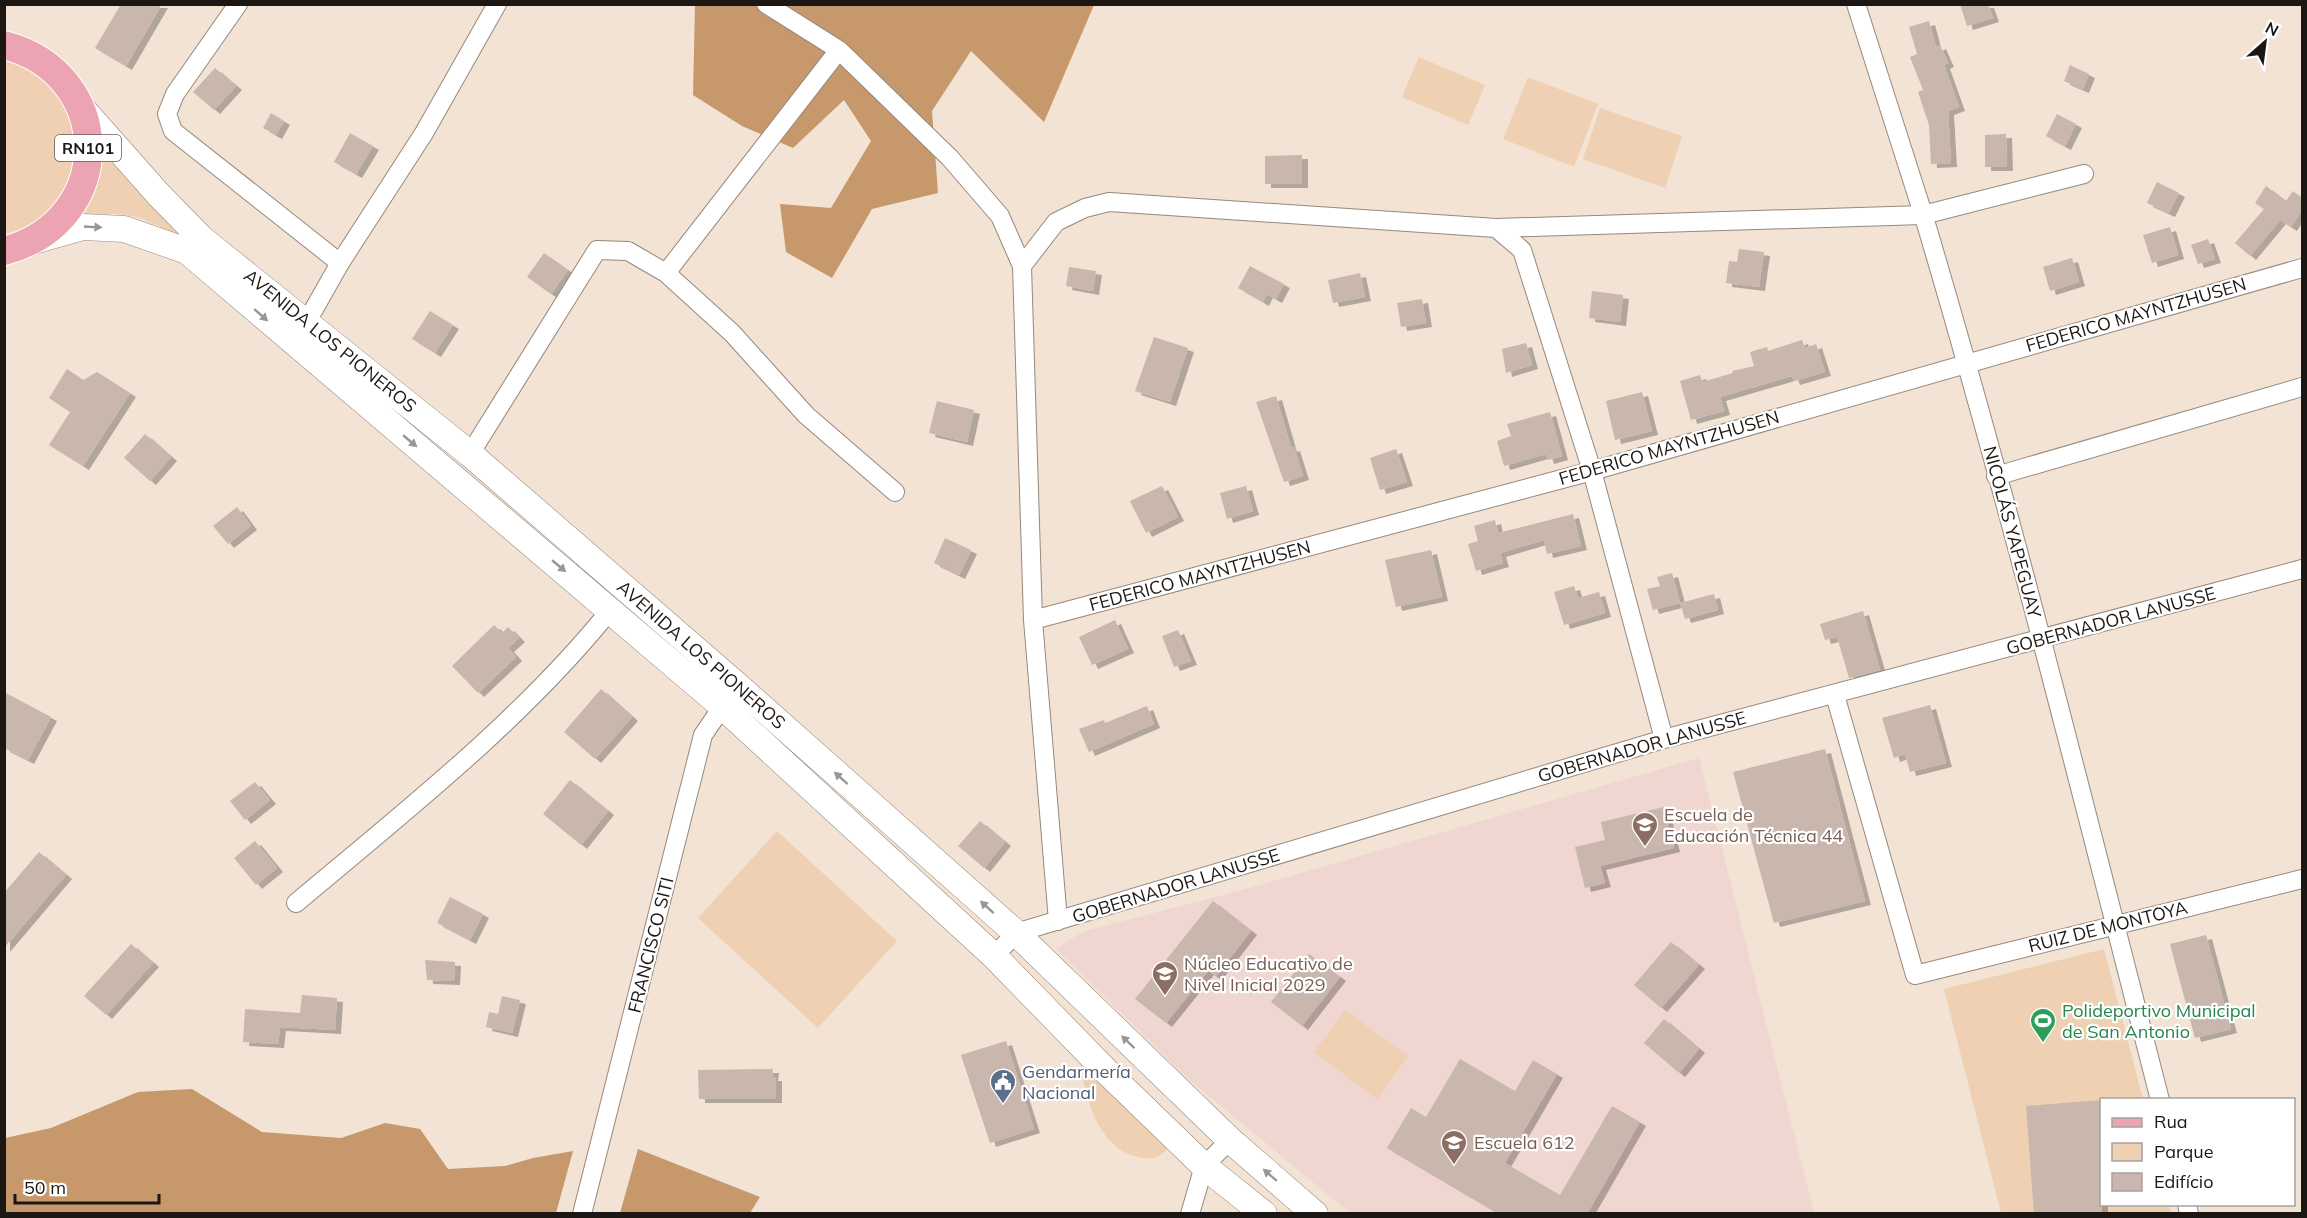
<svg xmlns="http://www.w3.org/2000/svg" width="2307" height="1218" font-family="Mulish,sans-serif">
	<defs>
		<filter id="shadow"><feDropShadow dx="6" dy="4" stdDeviation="0" flood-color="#0004"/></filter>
	</defs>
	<rect width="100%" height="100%" fill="#f2e3d5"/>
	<path fill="#f0d6d0" d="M1699,758L1814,1213H1350L1186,1077L1056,949L1082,932L1249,888Z"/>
	<path fill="#efd0b2" d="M1419,57L1485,85L1468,125L1402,97Z
		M5,58L46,76L65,105L78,139L71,174L57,206L26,227L5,234Z
		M1528,77L1598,104L1574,167L1503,139Z
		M1600,108L1682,136L1665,188L1583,159Z
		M99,146L194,245C150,221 127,203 75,221C92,196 101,177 99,146Z
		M777,831L897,941L818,1028L698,918Z
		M2104,949L2143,1099L2102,1100V1204L2169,1205L2171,1213H2001L1944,989Z
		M1345,1010L1408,1056L1377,1099L1314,1052Z
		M1080,1062L1167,1149C1158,1159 1151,1160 1138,1157C1098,1148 1085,1097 1080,1062Z"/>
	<path fill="#c6986b" d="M695,5H1094L1044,122L971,51L932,111L938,193L872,209L832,278L786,252L780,204L831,208L871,141L844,100L793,148L742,126L693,95Z
		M192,1089L262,1132L341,1138L385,1123L420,1129L448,1169L505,1166L533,1158L573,1151L556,1213H5V1138L51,1128L138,1092Z
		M638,1149L760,1197L750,1213H620Z"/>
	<path fill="#c9b6ad" filter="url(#shadow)" d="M121,4H162L126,66L95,48Z
		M1960,4H1988L1993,18L1967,26Z
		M1929,21L1936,47L1940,45L1948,63L1944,65L1959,107L1948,111L1951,163L1931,164L1929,125L1918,92L1923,90L1910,57L1917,54L1909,27Z
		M2070,65L2089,74L2083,89L2064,81Z
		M215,68L236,86L214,110L193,92Z
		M271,113L284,121L276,135L263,128Z
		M2057,114L2076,124L2065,146L2046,136Z
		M350,133L373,146L356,174L334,162Z
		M2006,134L2007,167H1985V135Z
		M1302,155V184H1265V156Z
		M2157,182L2179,193L2169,213L2147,203Z
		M2266,186L2286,201L2293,191L2302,198V210L2291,227L2280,220L2250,256L2235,243L2264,209L2255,203Z
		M2170,227L2178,255L2152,263L2143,235Z
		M2208,239L2215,259L2198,264L2191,245Z
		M1739,249L1764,252L1759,287L1726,283L1729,261L1737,262Z
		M544,253L568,270L551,294L527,277Z
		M2072,258L2079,282L2050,291L2043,267Z
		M1250,266L1284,284L1276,299L1267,294L1263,302L1238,288Z
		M1069,267L1096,271L1093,291L1066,286Z
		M1360,273L1365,297L1333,303L1328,280Z
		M1592,291L1623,295L1620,322L1589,318Z
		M1422,299L1426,323L1401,327L1397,303Z
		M430,311L453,325L435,353L412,339Z
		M1154,337L1188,348L1170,402L1135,391Z
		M1802,340L1805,348L1816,344L1825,372L1794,381L1792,376L1720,397L1724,411L1691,420L1680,381L1700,375L1702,382L1733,373L1732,371L1754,366L1750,352L1767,347L1768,351Z
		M1526,343L1532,365L1506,373L1502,349Z
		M67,369L83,380L97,372L130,393L83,466L49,445L70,412L49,398Z
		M1642,392L1652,431L1615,440L1606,401Z
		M1276,396L1291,448L1294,447L1303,476L1284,482L1256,402Z
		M937,401L974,410L967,442L929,433Z
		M1550,412L1562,456L1548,460L1546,454L1504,466L1497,441L1511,436L1507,424Z
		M145,434L171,457L150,481L124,458Z
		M1396,449L1407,482L1380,490L1370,458Z
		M1162,486L1178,517L1146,533L1130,501Z
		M1246,486L1253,511L1227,519L1220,493Z
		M237,507L251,526L228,544L213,526Z
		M1573,514L1581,546L1547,554L1544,540L1500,553L1503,563L1476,571L1468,544L1478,541L1474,526L1495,520L1498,533Z
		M945,538L971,550L959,575L934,563Z
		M1431,550L1442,597L1396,607L1385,560Z
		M1672,573L1680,603L1653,610L1647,589L1660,586L1657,577Z
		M1574,586L1578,598L1599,592L1605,613L1564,625L1554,592Z
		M1714,594L1718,610L1685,619L1680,603Z
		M1863,611L1880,670L1849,678L1837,637L1825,640L1820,624Z
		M1115,620L1128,649L1092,665L1079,637Z
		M494,625L502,633L508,627L519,638L508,648L516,657L478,693L452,666Z
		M1178,630L1191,661L1174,667L1162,636Z
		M601,689L632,717L595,759L564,732Z
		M4,692L51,717L28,760L4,748Z
		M1930,705L1946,763L1910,772L1905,754L1894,758L1882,718Z
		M1147,706L1154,724L1089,752L1079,729L1104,720L1105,723Z
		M1825,749L1865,901L1774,923L1733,772Z
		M570,780L608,811L581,845L543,814Z
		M255,782L270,800L245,820L230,801Z
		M1664,807L1674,848L1600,866L1605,883L1585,888L1575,847L1605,840L1601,822Z
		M980,821L1005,842L984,868L958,846Z
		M255,841L277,868L256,885L234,858Z
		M39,852L66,875L4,948V893Z
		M450,897L483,914L470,940L437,923Z
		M1213,901L1251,931L1216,976L1208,971L1166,1023L1135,999Z
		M2206,935L2231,1029L2195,1038L2170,944Z
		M1671,942L1699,965L1661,1008L1634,985Z
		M131,944L153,963L106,1015L84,996Z
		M1309,954L1340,977L1302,1026L1271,1002Z
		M425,960L455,962L454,981L427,980Z
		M302,995L337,998L335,1030L280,1027L278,1044L243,1042L245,1009L300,1013Z
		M502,996L520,1000L512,1033L486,1027L489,1012L498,1014Z
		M1664,1019L1699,1049L1679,1073L1644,1043Z
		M1006,1041L1034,1129L990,1143L961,1055Z
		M1460,1059L1515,1091L1533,1060L1557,1074L1505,1163L1560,1195L1612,1106L1640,1122L1587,1214H1499L1387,1148L1411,1108L1426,1117Z
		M773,1069L772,1077H776V1099H699L698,1070Z
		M2102,1100V1214H2034L2026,1106Z"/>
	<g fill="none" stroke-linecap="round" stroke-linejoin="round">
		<defs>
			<path id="street" d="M238,4L175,94L167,114L173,131L340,263
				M766,4L839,50L950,158L1000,216L1022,266L1033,620L1058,921
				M1856,4C1879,75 1902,146 1924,217C2011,509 2084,804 2160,1100
				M1496,228L1923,215L2084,174
				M1022,266L1056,222L1085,208L1109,202L1496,228L1522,250L1592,471L1664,739
				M666,273L839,50
				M301,332L340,263L424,133L497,4
				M470,454L597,250L628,251L666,273L732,333L806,415L895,492
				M1996,476L2302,387
				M1033,620L1592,471L2302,268
				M1835,695L1915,975L2302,879
				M296,903C403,813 523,719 611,609
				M994,956L1016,933L1664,739L2302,569
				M2187,1204L2189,1214
				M582,1214L703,735L729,697
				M1190,1214L1204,1166L1230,1140"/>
			<path id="secondary" d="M81,107L158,194L202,239L470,454L738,686L1016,933L1230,1140L1315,1214
				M37,240L83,227L124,229L187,251L722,706L994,956L1110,1075L1204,1166L1264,1214"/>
			<path id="primary" d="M4,45C116,74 117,221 4,251"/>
		</defs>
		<use href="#street" stroke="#96887c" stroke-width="20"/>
		<use href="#secondary" stroke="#96887c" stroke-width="27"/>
		<use href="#primary" stroke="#fff" stroke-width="30"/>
		<use href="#street" stroke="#fff" stroke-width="18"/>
		<use href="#secondary" stroke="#fff" stroke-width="26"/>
		<use href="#primary" stroke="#eca4b3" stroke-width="28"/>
	</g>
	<defs><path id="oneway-solid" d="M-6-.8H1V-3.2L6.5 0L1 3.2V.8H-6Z" transform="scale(1.5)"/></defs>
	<g fill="#999794">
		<use href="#oneway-solid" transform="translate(93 227) rotate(3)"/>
		<use href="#oneway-solid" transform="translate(261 315) rotate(41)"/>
		<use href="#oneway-solid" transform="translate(410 441) rotate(40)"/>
		<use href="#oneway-solid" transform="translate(559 566) rotate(40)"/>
		<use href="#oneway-solid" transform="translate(841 778) rotate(-138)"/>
		<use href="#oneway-solid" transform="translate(987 907) rotate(-138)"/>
		<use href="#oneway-solid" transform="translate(1128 1042) rotate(-136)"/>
		<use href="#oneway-solid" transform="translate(1270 1175) rotate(-139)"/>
	</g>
	<defs>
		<symbol id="school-pin" viewBox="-11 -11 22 30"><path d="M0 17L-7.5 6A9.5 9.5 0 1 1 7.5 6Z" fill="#8d6e63" stroke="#fff"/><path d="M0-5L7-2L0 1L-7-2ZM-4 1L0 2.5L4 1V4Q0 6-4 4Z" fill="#fff"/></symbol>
		<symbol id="stadium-pin" viewBox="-11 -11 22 30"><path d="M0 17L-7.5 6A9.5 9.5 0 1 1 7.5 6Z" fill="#2e9e5b" stroke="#fff"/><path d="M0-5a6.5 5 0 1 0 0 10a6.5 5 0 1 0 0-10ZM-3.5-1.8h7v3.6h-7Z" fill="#fff"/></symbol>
		<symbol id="civic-pin" viewBox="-11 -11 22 30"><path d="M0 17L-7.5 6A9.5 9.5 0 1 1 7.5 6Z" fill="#5c6f8a" stroke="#fff"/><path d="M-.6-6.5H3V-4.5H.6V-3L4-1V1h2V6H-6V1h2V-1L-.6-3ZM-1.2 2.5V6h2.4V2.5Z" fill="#fff"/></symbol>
	</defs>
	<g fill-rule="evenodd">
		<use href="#school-pin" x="1630" y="810" width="30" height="40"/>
		<use href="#school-pin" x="1150" y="959" width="30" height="40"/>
		<use href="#stadium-pin" x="2028" y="1006" width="30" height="40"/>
		<use href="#civic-pin" x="988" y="1067" width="30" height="40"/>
		<use href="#school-pin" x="1439" y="1128" width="30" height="40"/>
	</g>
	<g text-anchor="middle" stroke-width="4.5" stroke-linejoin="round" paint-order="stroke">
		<rect fill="#fff" stroke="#605d59" stroke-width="1.5" x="55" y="135" width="66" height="26" rx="4.5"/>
		<g font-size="16" font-weight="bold" fill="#1c1712">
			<text x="88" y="154">RN101</text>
		</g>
		<g font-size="18" fill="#1c1712" stroke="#fff">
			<text transform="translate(2136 315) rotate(-16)" y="6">FEDERICO MAYNTZHUSEN</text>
			<text transform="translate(330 341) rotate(39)" y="6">AVENIDA LOS PIONEROS</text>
			<text transform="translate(1669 448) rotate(-16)" y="6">FEDERICO MAYNTZHUSEN</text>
			<text transform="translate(2012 532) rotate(75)" y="6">NICOLÁS YAPEGUAY</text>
			<text transform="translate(1200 576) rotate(-15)" y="6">FEDERICO MAYNTZHUSEN</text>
			<text transform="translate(2111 621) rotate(-15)" y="6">GOBERNADOR LANUSSE</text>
			<text transform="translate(701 655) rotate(41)" y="6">AVENIDA LOS PIONEROS</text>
			<text transform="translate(1642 747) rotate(-16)" y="6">GOBERNADOR LANUSSE</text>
			<text transform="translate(1176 886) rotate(-17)" y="6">GOBERNADOR LANUSSE</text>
			<text transform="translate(2108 927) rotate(-14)" y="6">RUIZ DE MONTOYA</text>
			<text transform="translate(651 945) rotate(-76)" y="6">FRANCISCO SITI</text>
		</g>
		<g font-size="18" fill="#785e54" stroke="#fff" text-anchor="start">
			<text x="1664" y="821">Escuela de<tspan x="1664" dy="21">Educación Técnica 44</tspan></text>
			<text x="1184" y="970">Núcleo Educativo de<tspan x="1184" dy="21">Nivel Inicial 2029</tspan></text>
			<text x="1474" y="1149">Escuela 612</text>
		</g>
		<g font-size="18" fill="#27864d" stroke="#fff" text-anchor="start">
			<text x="2062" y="1017">Polideportivo Municipal<tspan x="2062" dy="21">de San Antonio</tspan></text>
		</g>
		<g font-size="18" fill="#4e5e75" stroke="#fff" text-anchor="start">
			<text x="1022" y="1078">Gendarmería<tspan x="1022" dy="21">Nacional</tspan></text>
		</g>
	</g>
	<rect width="2307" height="1218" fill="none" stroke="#1c1712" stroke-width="12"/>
	<rect x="2100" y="1098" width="195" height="108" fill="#ffffff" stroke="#a4a2a0" stroke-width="1.5"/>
	<rect x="2112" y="1118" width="30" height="9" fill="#eca4b3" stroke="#a4a2a0" stroke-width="1.5"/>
	<text x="2154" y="1128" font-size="18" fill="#1c1712">Rua</text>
	<rect x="2112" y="1143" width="30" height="18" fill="#efd0b2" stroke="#a4a2a0" stroke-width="1.5"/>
	<text x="2154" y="1158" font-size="18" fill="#1c1712">Parque</text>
	<rect x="2112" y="1173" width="30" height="18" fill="#c9b6ad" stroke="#a4a2a0" stroke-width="1.5"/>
	<text x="2154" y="1188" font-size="18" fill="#1c1712">Edifício</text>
	<g transform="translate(2265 42) rotate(28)" stroke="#ffffff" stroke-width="4.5" paint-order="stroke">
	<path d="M0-4.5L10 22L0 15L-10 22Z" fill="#1c1712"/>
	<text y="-9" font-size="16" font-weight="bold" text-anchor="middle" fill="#1c1712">N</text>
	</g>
	<path d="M15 1194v9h144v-9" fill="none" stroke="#1c1712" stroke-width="3"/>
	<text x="24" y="1194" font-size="18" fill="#1c1712" stroke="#ffffff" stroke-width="4.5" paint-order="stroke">50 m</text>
</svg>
